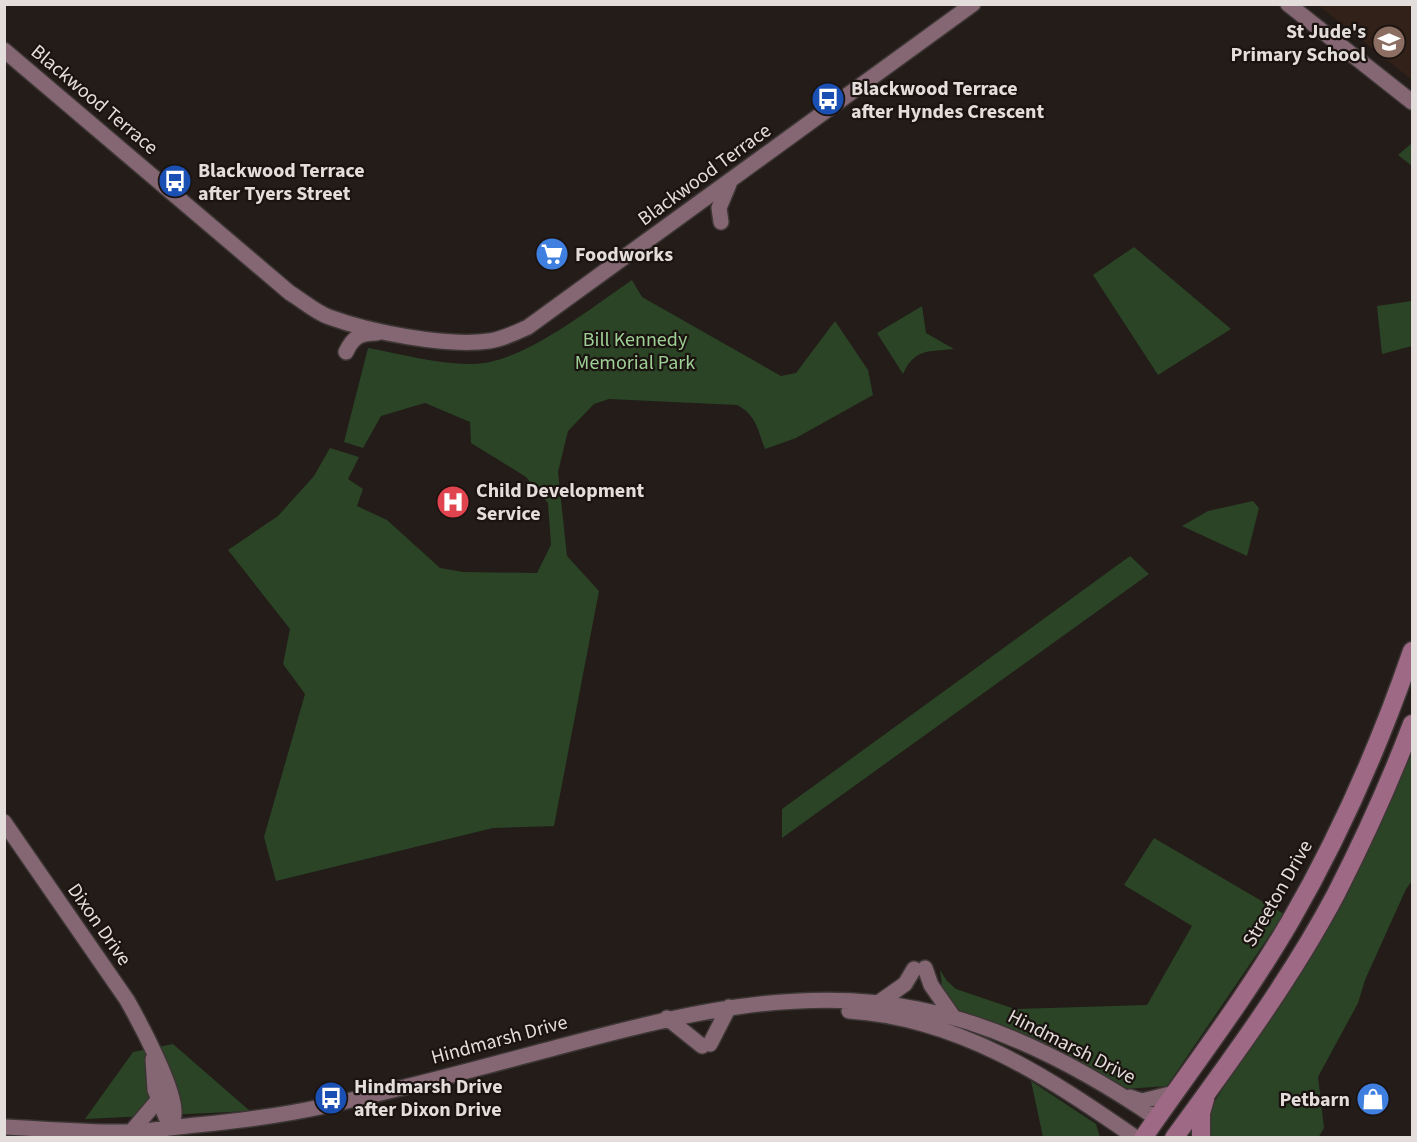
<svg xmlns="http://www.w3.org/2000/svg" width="1417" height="1142" font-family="'Source Sans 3',sans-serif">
	<rect width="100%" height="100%" fill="#231c19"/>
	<path fill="#312118" d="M1318,5H1412V80Z"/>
	<path fill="#2a4425" d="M1412,143V166L1398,155Z
		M1134,247L1231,329L1158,375L1093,275Z
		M632,280L642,297L781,376L796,373L835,321L868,370L873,395L796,438L765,449C758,430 756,415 737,405L609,399L594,404L568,431L558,472L567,556L599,591L554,826L493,828L276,881L264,837L305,694L283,664L290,629L228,550L278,516L314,476L330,448L359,457L348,479L363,489L357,506L387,520L440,568L463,572L537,573L551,545L548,503L526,477L471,443L470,422L425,403L381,416L363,448L344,442L368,348C401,354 441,365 473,364C522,364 592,307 632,280Z
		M1412,301V346L1382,354L1377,306Z
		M922,306L926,333L954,349C928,352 915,348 903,374L877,333Z
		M1253,501L1259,508L1247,556L1182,526L1208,511Z
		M1130,556L1149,574L782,838V809Z
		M1412,753V881L1406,889L1365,980L1358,1003L1318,1077L1324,1128L1318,1138L1212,1137L1208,1130L1211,1107L1308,956L1355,876Z
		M1154,838L1284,914L1167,1086L1125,1089L1051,1048L945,1009L940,970L947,981L956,989L1015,1009L1147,1005L1192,926L1124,885Z
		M173,1044L250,1111L85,1119L133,1052Z
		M1031,1081L1096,1124L1100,1137H1043Z"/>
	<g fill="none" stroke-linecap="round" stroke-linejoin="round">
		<defs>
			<path id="secondary" d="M1288,4L1412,102
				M4,50L290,293C302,300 315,312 329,317C370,332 446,347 489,341C503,339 515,333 528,327L973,4
				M721,222L719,208L729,184
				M346,352C353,337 360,333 377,333
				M4,822L127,1000C140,1023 176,1090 174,1114C174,1118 172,1123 170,1127
				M925,968L931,985L954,1018
				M878,1003L905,984L914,969
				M849,1011C959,1018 1048,1077 1136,1138
				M667,1018L702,1046
				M710,1044L729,1007
				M153,1059L155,1090L170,1127
				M1130,1097L1142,1101L1174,1093
				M4,1127C46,1129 89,1133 130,1132C152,1131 174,1127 196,1125C238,1121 279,1116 320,1107C400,1090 479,1068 558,1047C675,1016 797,984 918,1009C1004,1026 1084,1069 1156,1118
				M131,1132L158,1100"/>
			<path id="primary" d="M1143,1138C1193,1066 1247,996 1291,920C1340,835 1380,744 1412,651
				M1174,1138C1231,1060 1291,979 1336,894C1364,839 1390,782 1412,724
				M1201,1138V1113L1205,1099"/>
		</defs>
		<use href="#secondary" stroke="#3c3634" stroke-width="18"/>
		<use href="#primary" stroke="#3c3634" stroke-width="21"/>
		<use href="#secondary" stroke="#856673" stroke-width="15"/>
		<use href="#primary" stroke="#9e6985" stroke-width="18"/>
	</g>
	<defs>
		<symbol id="school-disc" viewBox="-11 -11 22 22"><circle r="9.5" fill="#8d6e63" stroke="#1a1310"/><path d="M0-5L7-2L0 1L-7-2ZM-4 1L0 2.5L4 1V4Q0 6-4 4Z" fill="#fff"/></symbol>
		<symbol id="bus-disc" viewBox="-11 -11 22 22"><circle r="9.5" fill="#1a4fb4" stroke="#1a1310"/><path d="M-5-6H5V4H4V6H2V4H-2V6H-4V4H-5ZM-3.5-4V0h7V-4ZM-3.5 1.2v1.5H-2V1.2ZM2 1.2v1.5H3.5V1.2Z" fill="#fff"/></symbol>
		<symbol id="supermarket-disc" viewBox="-11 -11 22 22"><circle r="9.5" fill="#3f7fe0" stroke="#1a1310"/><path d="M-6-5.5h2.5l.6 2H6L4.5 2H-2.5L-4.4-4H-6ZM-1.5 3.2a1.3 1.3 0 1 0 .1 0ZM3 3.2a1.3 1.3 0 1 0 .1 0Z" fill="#fff"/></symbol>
		<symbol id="hospital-disc" viewBox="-11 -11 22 22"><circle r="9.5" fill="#e0444e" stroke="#1a1310"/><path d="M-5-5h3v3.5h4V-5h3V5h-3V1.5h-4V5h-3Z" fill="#fff"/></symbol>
		<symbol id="shop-disc" viewBox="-11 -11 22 22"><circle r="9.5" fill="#3f7fe0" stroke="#1a1310"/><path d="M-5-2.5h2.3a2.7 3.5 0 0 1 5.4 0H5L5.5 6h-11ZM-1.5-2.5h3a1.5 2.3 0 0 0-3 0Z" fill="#fff"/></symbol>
	</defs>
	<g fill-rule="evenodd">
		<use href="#school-disc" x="1370" y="23" width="38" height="38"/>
		<use href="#bus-disc" x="809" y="80" width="38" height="38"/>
		<use href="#bus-disc" x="156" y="162" width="38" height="38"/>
		<use href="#supermarket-disc" x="533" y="235" width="38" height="38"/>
		<use href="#hospital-disc" x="434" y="483" width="38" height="38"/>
		<use href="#bus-disc" x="312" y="1079" width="38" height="38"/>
		<use href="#shop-disc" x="1354" y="1080" width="38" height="38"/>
	</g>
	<g text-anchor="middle" stroke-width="4.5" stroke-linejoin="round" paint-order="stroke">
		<g font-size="20" font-weight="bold" fill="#e3dedc" stroke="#1a1310" text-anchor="start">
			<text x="1366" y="38" text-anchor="end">St Jude's<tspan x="1366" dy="23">Primary School</tspan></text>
			<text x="851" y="95">Blackwood Terrace<tspan x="851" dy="23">after Hyndes Crescent</tspan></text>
			<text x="198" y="177">Blackwood Terrace<tspan x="198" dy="23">after Tyers Street</tspan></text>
			<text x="575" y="261">Foodworks</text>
			<text x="476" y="497">Child Development<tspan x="476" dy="23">Service</tspan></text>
			<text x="354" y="1093">Hindmarsh Drive<tspan x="354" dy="23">after Dixon Drive</tspan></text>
			<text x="1350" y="1106" text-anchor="end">Petbarn</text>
		</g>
		<g font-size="20" fill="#e3dedc" stroke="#1a1310">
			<text transform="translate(95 99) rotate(40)" y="7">Blackwood Terrace</text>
			<text transform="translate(704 174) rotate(-36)" y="7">Blackwood Terrace</text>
			<text transform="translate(1277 893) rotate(-60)" y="7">Streeton Drive</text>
			<text transform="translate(100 924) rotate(55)" y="7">Dixon Drive</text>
			<text transform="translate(499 1039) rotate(-15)" y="7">Hindmarsh Drive</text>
			<text transform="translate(1072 1046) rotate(27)" y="7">Hindmarsh Drive</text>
		</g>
		<g font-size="20" fill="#9ecf95" stroke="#1a1310">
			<text x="635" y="346">Bill Kennedy<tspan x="635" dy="23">Memorial Park</tspan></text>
		</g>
	</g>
	<rect width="1417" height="1142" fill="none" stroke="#e3dedc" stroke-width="12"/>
</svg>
